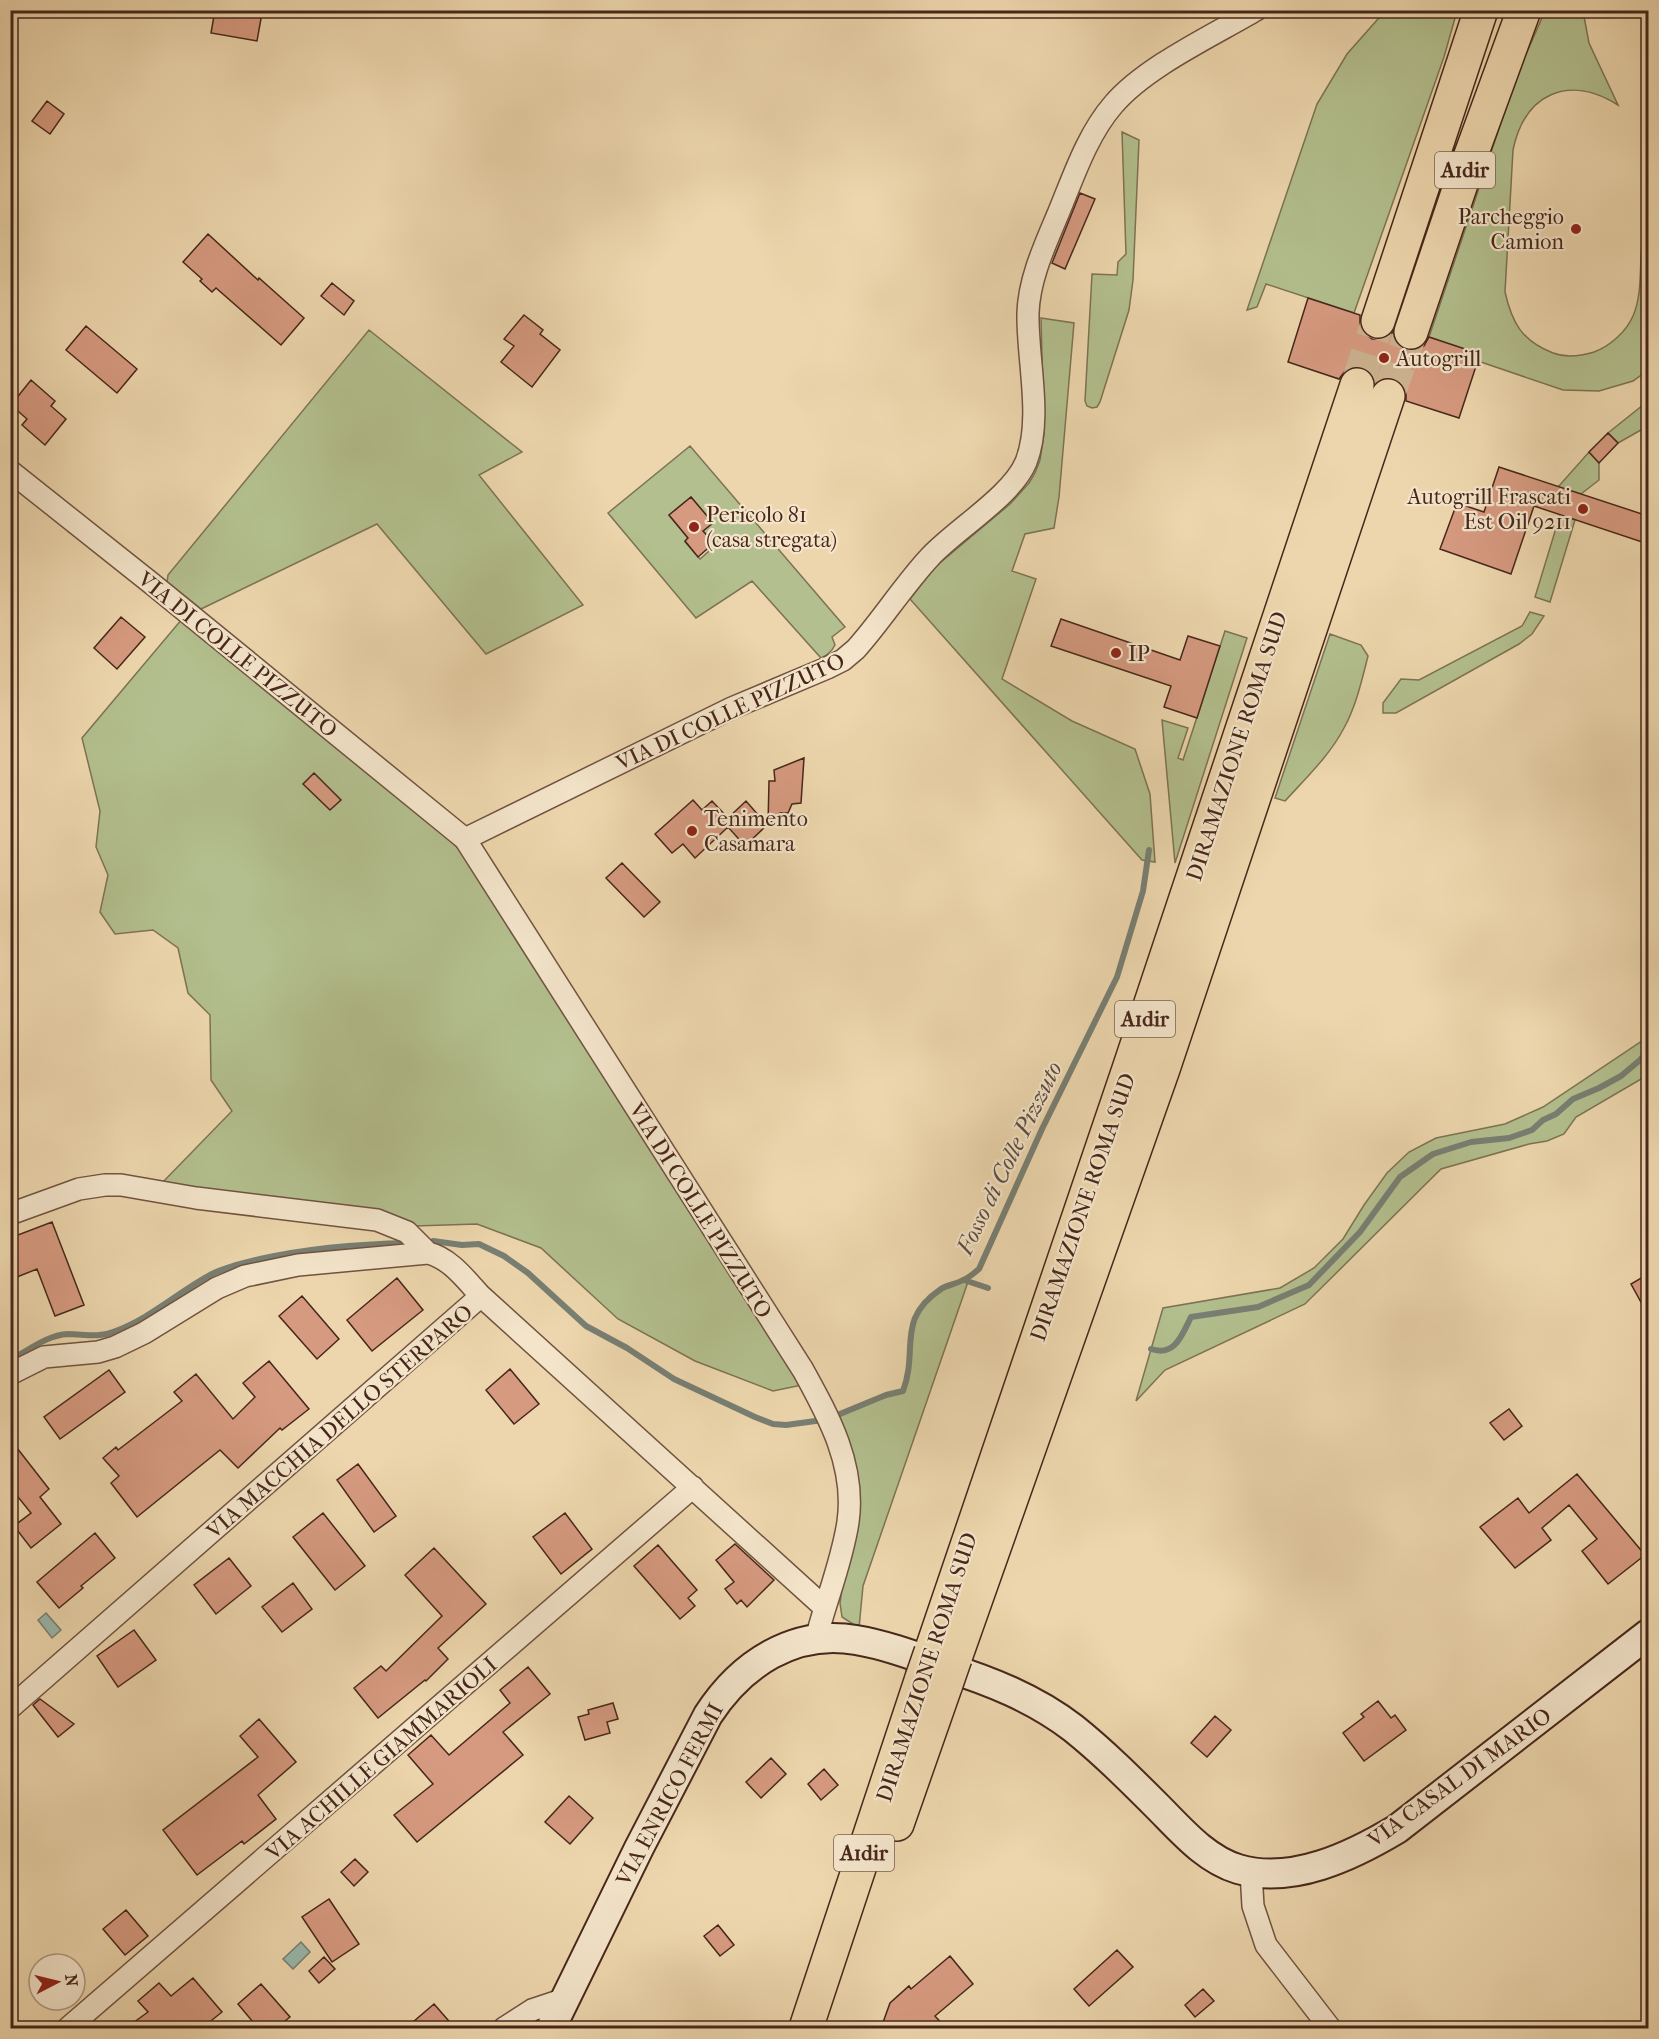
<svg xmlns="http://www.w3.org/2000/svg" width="1659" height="2039" font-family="'IM FELL French Canon',serif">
	<rect width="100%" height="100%" fill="#edd6ad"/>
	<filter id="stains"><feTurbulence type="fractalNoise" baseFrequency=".00333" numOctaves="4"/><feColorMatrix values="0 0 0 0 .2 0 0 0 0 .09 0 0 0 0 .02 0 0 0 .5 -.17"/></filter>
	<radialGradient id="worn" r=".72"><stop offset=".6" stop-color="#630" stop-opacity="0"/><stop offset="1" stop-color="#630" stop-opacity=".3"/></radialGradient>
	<path fill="#b3bf8e" stroke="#7d7354" stroke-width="1.5" fill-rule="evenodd" d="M1385,11H1457L1444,57L1354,313L1266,284L1257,307L1247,310L1317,104L1347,54Z
		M1545,11H1583L1589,43L1618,105C1569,74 1525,93 1513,150L1505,292C1512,323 1522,341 1553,353C1566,358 1581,356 1594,352C1610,346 1626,332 1633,316C1641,298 1640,276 1641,257C1643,226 1646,196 1648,165V370L1633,381L1599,391L1563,390L1478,361L1429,337L1517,75Z
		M1122,132L1139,140L1133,280L1129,310L1100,402L1097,407L1092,408L1087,406L1085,401L1092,274L1117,275L1118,262L1126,254Z
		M1041,318L1074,323L1059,497L1054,528L1025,534L1012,571L1036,579L1002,679L1072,721L1135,749L1150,794L1155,862L1142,860L910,599L935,567L1010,504L1029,483L1035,473L1040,460L1044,434Z
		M369,330L522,452L479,475L583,605L486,654L377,524L201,609L167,582L168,575Z
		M1648,401V426L1618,443L1608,433Z
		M690,446L845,627L832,637L835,645C832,651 828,655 821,658L752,581L696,618L608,513ZM691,497L713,523L703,531L714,544L708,549L709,551L700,559L685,542L688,538L669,515Z
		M1589,452L1599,463V480L1581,494L1558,487Z
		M1560,515L1575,520L1550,602L1535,597Z
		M1530,612L1544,616L1532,634L1519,644L1396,713H1383V703L1401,679L1419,680L1522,626Z
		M182,619L435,826L465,855L802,1385L773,1391L695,1361L618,1319L541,1248L477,1224L414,1226L161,1184L232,1111L211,1080L210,1015L188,993L178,948L153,930L115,934L100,912L108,875L96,847L100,811L82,738Z
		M1225,631L1247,638L1175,863L1162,720L1188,728L1178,758L1183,760Z
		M1330,634L1361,645L1368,656C1362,680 1356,706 1344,728C1330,755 1306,778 1285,801L1275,798Z
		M1648,1037V1075L1576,1117L1564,1134L1547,1141L1529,1144L1441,1169L1305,1304L1165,1370L1136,1401L1163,1308L1280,1288L1314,1268L1343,1239L1364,1205L1387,1173L1409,1152L1436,1138L1505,1124L1543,1107Z
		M970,1276L863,1586L859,1628L842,1617L840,1603L844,1575L835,1416L886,1395L903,1390C919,1348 894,1323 940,1290C949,1283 961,1282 970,1276Z"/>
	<path fill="#99b9ae" stroke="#787f73" stroke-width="1.5" d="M46,1613L61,1630L52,1638L38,1620Z
		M301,1942L310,1952L293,1969L283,1959Z"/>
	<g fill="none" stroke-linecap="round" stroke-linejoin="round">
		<path stroke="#787f73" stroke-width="6" d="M433,1241L462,1245L479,1244L504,1256L528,1273L586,1326L627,1348L674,1379L755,1417L773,1424L786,1425L823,1420
			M964,1280L988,1288
			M1151,1349C1175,1357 1182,1335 1191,1317L1258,1307L1309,1285L1360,1232L1400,1177L1433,1154L1471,1142L1509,1138L1532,1130L1543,1120L1556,1114L1573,1099L1599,1088L1621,1076L1640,1060L1648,1051
			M10,1360C29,1350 47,1335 68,1334C83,1334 99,1338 113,1332C150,1319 178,1292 212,1274C226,1267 243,1263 260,1259C309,1248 358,1244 409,1243
			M835,1416L886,1395L903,1391C919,1349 895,1320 941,1289C947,1285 956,1284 963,1280C969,1278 974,1273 979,1269L1042,1129L1117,977L1143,891L1149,850"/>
	</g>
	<path fill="#d69a80" stroke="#47271b" stroke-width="1.5" d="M215,10H247L262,13L257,41L211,33Z
		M47,101L64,114L50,134L32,121Z
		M1080,193L1095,199L1065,269L1052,263Z
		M208,234L258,280L259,278L304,318L281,345L216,288L212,292L200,281L202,279L183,262Z
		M332,283L354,301L344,315L321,296Z
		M1308,298L1360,315V325L1364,333L1372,339H1382L1393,332L1397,344L1404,350H1415L1424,346L1429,337L1480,354L1459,418L1406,401V392L1402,383L1393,378H1385L1375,382L1371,373L1362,367H1354L1345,371L1339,379L1288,362Z
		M524,315L543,330L540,334L560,350L532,387L501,362L514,346L504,339Z
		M86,326L137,369L117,393L66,350Z
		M31,380L55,401L51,406L66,419L45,445L22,425L27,419L11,405Z
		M1608,433L1618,443L1599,463L1589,452Z
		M1499,467L1648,516V544L1534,506L1511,574L1440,549L1457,503L1484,512Z
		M691,497L713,523L703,531L714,543L698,557L685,541L688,538L669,515Z
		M121,617L145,637L117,669L94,648Z
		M1061,619L1180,660L1188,636L1220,646L1197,718L1164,707L1171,686L1051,646Z
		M804,758L801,803L792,804L788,813H780L768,825L769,781H775L774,770Z
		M314,773L341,800L330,810L303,784Z
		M693,800L702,810L712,801L728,818L746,801L767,825L745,846L728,827L695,858L683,844L672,853L655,834Z
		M622,863L660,902L644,917L606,878Z
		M52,1222L84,1305L55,1316L37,1269L17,1277L10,1261V1238Z
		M1648,1274V1315L1631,1284Z
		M397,1278L423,1310L372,1351L347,1320Z
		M302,1296L339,1339L317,1359L279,1316Z
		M269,1361L309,1409L282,1430L280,1428L238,1468L220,1450L137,1517L111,1483L119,1476L103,1458L116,1447L118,1450L182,1401L174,1392L196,1374L233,1419L255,1397L243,1383Z
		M510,1369L539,1404L514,1424L486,1390Z
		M109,1370L125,1392L60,1439L44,1417Z
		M1509,1409L1522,1426L1504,1440L1490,1423Z
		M10,1439L49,1489L40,1497L61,1524L31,1548L14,1526L31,1513L10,1487Z
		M358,1464L396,1516L374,1532L337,1480Z
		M1577,1474L1645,1555L1608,1584L1582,1551L1597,1539L1569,1505L1542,1528L1551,1540L1515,1568L1480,1527L1518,1498L1529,1513Z
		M323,1513L365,1566L335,1590L293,1537Z
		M565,1513L592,1549L561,1574L533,1537Z
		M95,1533L115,1558L81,1586L83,1588L59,1608L37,1582Z
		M735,1544L774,1580L747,1607L741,1600L737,1604L725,1589L734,1582L716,1560Z
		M658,1545L697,1590L688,1598L695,1606L680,1619L634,1566Z
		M434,1548L486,1604L438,1648L448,1659L426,1681L425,1680L378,1718L354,1688L381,1666L386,1671L442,1616L405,1575Z
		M229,1558L251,1586L216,1614L194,1585Z
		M293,1583L312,1609L282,1632L262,1607Z
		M134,1630L156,1660L118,1687L97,1656Z
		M528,1667L550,1694L503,1732L523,1755L417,1842L394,1815L433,1784L408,1755L431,1735L449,1755L510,1703L500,1690Z
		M40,1699L74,1724L58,1737L33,1705Z
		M1378,1701L1391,1718L1395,1715L1406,1730L1364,1761L1343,1733L1364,1717L1361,1714Z
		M613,1703L618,1719L607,1722L610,1733L585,1740L578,1717L589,1714L588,1710Z
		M1215,1716L1231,1730L1207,1757L1191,1743Z
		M259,1719L296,1762L258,1795L276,1819L244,1844L242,1841L197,1875L163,1830L258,1757L240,1736Z
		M771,1758L786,1774L761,1798L746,1782Z
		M824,1769L838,1785L821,1800L808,1784Z
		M569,1796L593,1818L570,1844L545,1822Z
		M355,1859L368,1872L354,1886L341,1872Z
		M329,1899L359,1944L332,1962L302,1917Z
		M126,1910L148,1936L125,1955L103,1929Z
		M718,1925L734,1945L720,1956L704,1936Z
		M1117,1950L1133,1967L1089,2006L1074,1989Z
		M950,1956L973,1984L935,2016L946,2028H881L890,2003L909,1986L911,1989Z
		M324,1957L335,1969L319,1983L309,1971Z
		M193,1978L222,2012L202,2028H126L148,2012L138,2001L159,1983L171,1996Z
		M261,1984L290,2017L276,2028H258L238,2004Z
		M1203,1989L1214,2001L1195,2017L1185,2005Z
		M434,2004L455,2028H406Z"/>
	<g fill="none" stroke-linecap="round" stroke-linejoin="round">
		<path stroke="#ccb390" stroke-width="33" stroke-dasharray="33 16" stroke-linecap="butt" d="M1357,385L1378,321
			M1388,396L1411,332"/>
		<defs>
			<path id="street" d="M10,471L151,583L465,839L803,1370C829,1417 856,1466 848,1522C842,1562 826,1600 816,1639
				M465,839L732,708L827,668L843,660L856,649C882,620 903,586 930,557C956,529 1012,496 1026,462C1043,419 1027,359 1028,313C1029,279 1045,245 1058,214C1073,178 1087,135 1113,105C1145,67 1212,36 1256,10
				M10,1214L79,1189L105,1185H121L196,1198L377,1220L407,1232L428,1253
				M10,1374L44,1357L98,1352L115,1347L144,1333L217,1288L245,1276L298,1265L428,1253C450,1258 466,1280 481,1296
				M10,1708L481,1296L824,1607
				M1251,1872L1253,1906L1266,1945L1330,2028
				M68,2028L693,1487
				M504,2028L532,2010L565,1999"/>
			<path id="secondary" d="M551,2028L639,1848L708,1715C741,1664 794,1629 856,1640C886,1645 915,1656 943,1666C990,1681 1034,1698 1073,1728C1103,1752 1130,1779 1157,1806C1181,1830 1205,1859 1238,1869C1292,1885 1352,1856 1397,1829L1648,1634"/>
			<path id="highway" d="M1378,321L1481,10
				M1411,332L1468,163L1524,10
				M931,1652L1130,1066L1357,385
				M955,1658L1163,1069L1388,396
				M897,1824L946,1684
				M806,2028L922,1678"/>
		</defs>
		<use href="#street" stroke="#705340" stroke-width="24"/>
		<use href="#secondary" stroke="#47271b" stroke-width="32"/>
		<use href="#highway" stroke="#47271b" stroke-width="36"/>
		<use href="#street" stroke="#f3e4ca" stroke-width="21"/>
		<use href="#secondary" stroke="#f3e4ca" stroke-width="28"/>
		<use href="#highway" stroke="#edd6ad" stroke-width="33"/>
		<defs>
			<path id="highway-bridge" d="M922,1678L931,1652
				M946,1684L955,1658"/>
		</defs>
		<use href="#highway-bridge" stroke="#47271b" stroke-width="36" stroke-linecap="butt"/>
		<use href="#highway-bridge" stroke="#edd6ad" stroke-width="33"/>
	</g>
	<g fill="#8f2418" stroke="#f3e4ca" stroke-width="2">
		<circle cx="1576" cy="229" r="6"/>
		<circle cx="1384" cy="358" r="6"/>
		<circle cx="1583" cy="509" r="6"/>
		<circle cx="694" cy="527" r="6"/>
		<circle cx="1116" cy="653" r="6"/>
		<circle cx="692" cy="831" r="6"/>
	</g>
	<g text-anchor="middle" stroke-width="4.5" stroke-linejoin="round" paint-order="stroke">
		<g fill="#f3e4ca" stroke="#7b6050" stroke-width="1.5">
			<rect x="1435" y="152" width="60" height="36" rx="4.5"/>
			<rect x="1115" y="1001" width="60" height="36" rx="4.5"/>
			<rect x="834" y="1835" width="60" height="36" rx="4.5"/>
		</g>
		<g font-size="21" font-weight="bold" fill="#47271b">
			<text x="1465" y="177">A1dir</text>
			<text x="1145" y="1026">A1dir</text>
			<text x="864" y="1860">A1dir</text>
		</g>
		<g font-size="22" fill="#47271b" stroke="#f3e4ca" text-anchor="start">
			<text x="1564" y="224" text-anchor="end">Parcheggio<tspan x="1564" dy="25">Camion</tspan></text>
			<text x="1396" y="366">Autogrill</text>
			<text x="1571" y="504" text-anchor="end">Autogrill Frascati<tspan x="1571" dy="25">Est Oil 9211</tspan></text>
			<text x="706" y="522">Pericolo 81<tspan x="706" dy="25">(casa stregata)</tspan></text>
			<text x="1128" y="661">IP</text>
			<text x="704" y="826">Tenimento<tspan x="704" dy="25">Casamara</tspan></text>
		</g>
		<g font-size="22" fill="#47271b" stroke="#f3e4ca">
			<text transform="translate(238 654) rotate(39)" y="8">VIA DI COLLE PIZZUTO</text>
			<text transform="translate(730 711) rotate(-25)" y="8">VIA DI COLLE PIZZUTO</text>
			<text transform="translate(1236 746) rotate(-72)" y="8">DIRAMAZIONE ROMA SUD</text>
			<text transform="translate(1082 1207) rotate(-71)" y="8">DIRAMAZIONE ROMA SUD</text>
			<text transform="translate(701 1210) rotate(58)" y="8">VIA DI COLLE PIZZUTO</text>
			<text transform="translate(339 1421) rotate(-41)" y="8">VIA MACCHIA DELLO STERPARO</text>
			<text transform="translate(926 1667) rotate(-72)" y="8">DIRAMAZIONE ROMA SUD</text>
			<text transform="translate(381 1758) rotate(-41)" y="8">VIA ACHILLE GIAMMARIOLI</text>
			<text transform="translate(1459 1777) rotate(-36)" y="8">VIA CASAL DI MARIO</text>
			<text transform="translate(669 1794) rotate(-62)" y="8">VIA ENRICO FERMI</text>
		</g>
		<g font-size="24" font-style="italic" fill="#5c4c40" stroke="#f3e4ca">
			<text transform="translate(1009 1158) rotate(-64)" y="8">Fosso di Colle Pizzuto</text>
		</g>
	</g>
	<rect width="1659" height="2039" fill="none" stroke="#edd6ad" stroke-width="36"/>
	<rect x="12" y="12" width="1635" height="2015" fill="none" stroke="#47271b" stroke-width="3"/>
	<rect x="18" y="18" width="1623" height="2003" fill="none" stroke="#47271b" stroke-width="1.5"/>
	<g transform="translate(57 1982) rotate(83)"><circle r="28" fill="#f3e4ca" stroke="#ae9884" stroke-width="1.5"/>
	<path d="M0-4.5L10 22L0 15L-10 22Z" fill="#8f2418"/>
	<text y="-9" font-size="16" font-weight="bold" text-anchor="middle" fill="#47271b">N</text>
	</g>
	<rect width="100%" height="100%" filter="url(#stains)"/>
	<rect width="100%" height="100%" fill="url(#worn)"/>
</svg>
